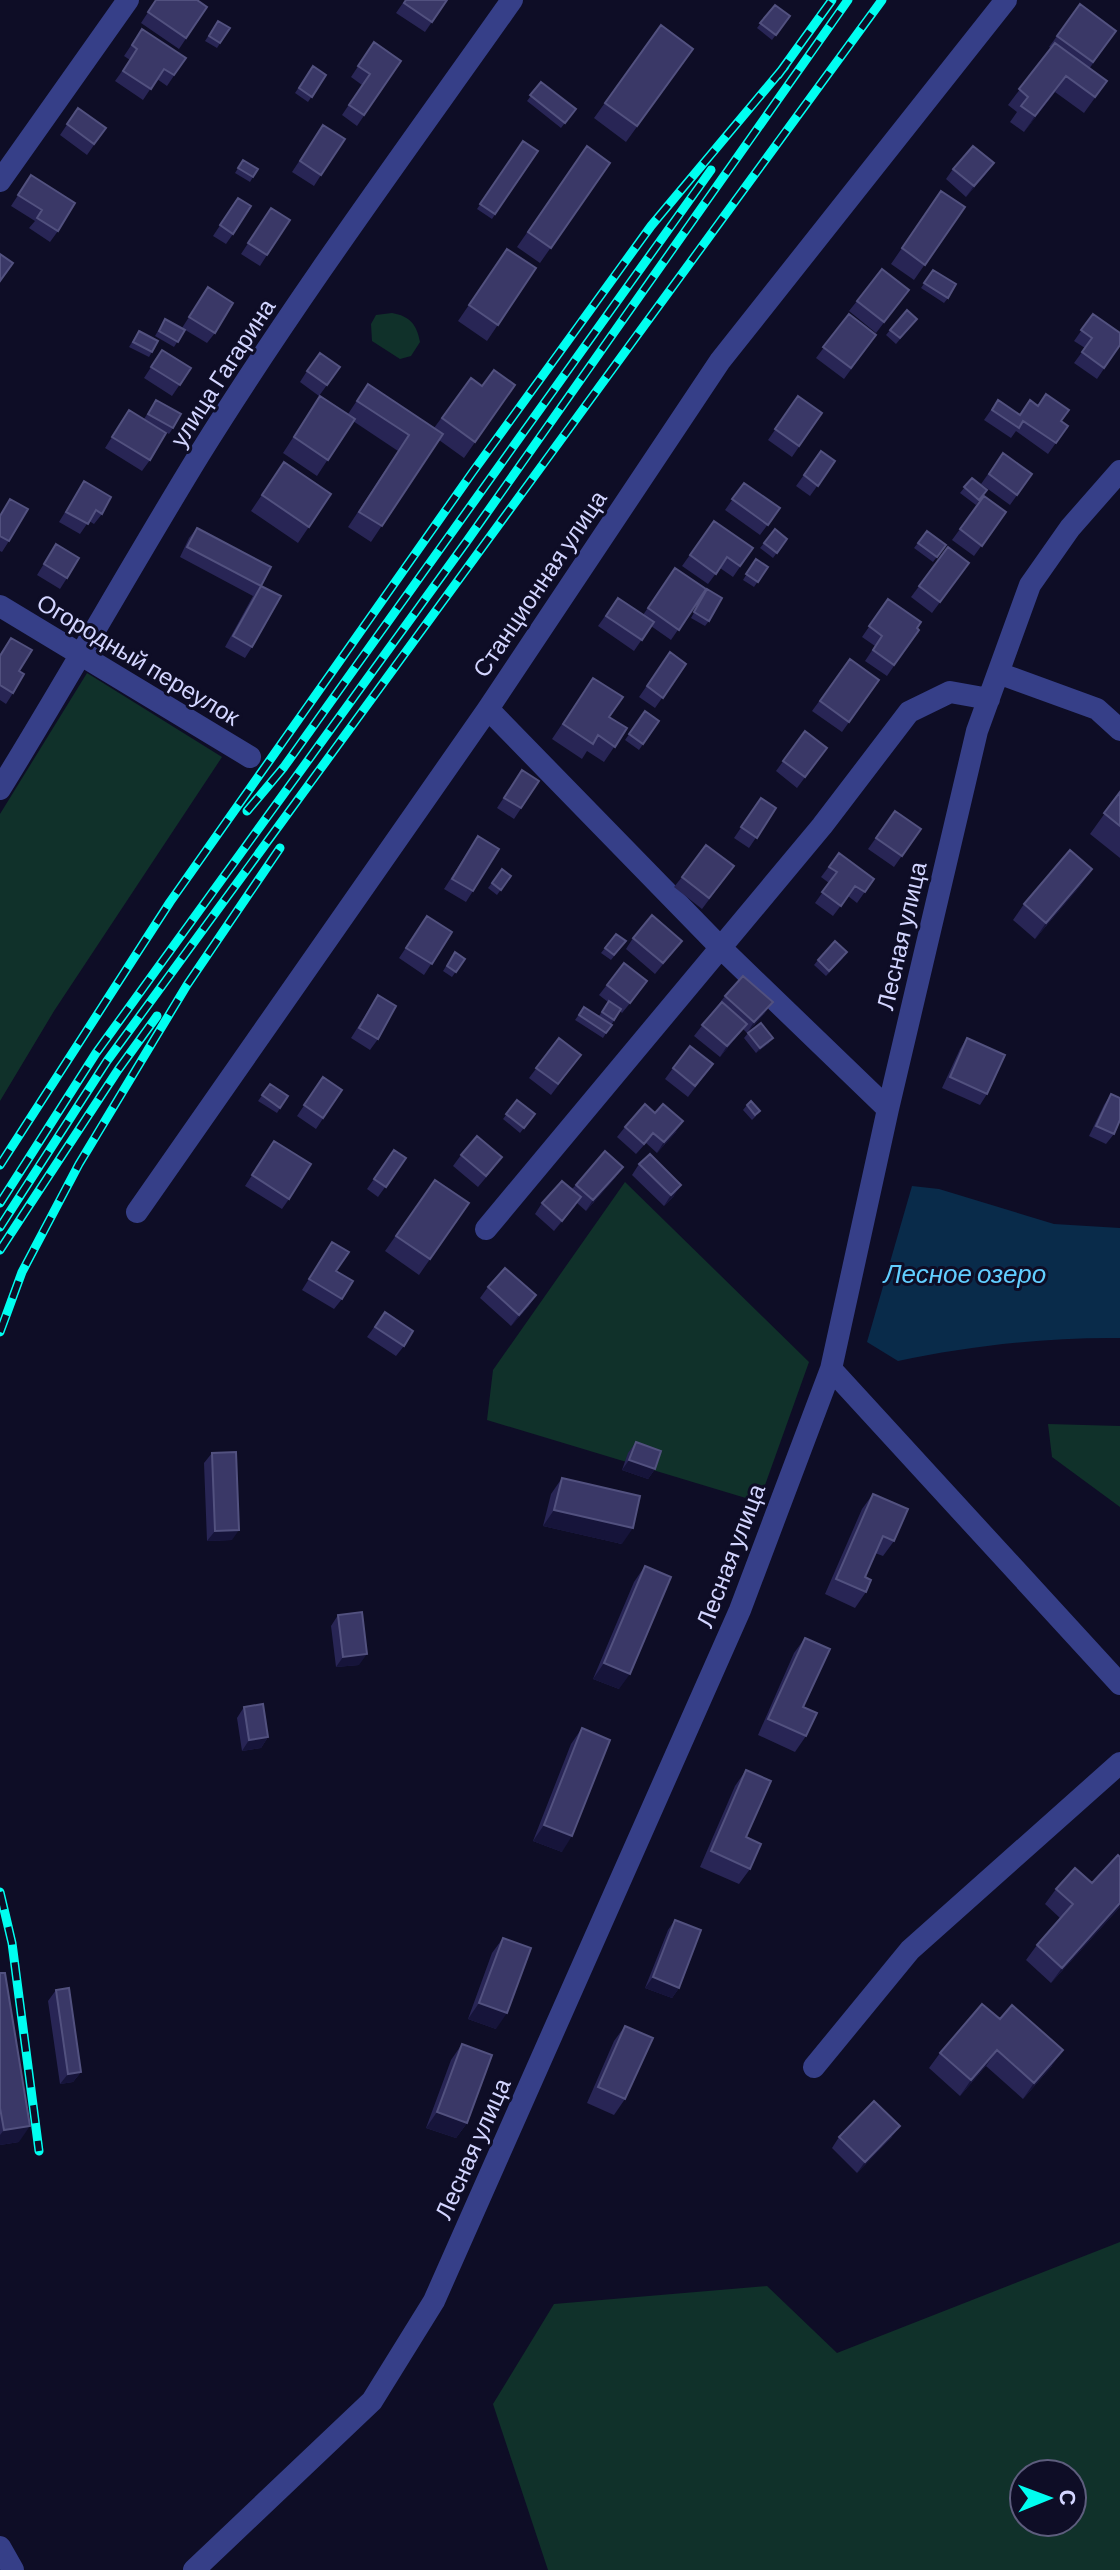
<svg xmlns="http://www.w3.org/2000/svg" width="1120" height="2570" font-family="Barlow,sans-serif">
	<rect width="100%" height="100%" fill="#0e0d26"/>
	<path fill="#10312a" fill-rule="evenodd" d="M392,313C410,316 417,325 420,342L411,356L400,359L372,341L371,324L376,315Z
		M87,673L222,757L54,1011L0,1101V814Z
		M625,1182L809,1362L759,1502L487,1420L493,1370Z
		M1048,1424L1120,1426V1507L1052,1457Z
		M1120,2242V2570H548L493,2404L554,2304L767,2286L837,2353ZM1024,2474H1072V2522H1024Z"/>
	<path fill="#092b4a" d="M912,1186L939,1189L1054,1224L1120,1228V1338C1048,1337 968,1346 898,1361L867,1342Z"/>
	<g fill="none" stroke-linecap="round" stroke-linejoin="round">
		<path stroke="#363f88" stroke-width="22" d="M0,181L128,0
			M0,606L250,757
			M998,673L1097,709L1120,730
			M488,709L721,948L888,1109
			M0,789C68,679 131,566 199,455C296,299 406,150 512,0
			M137,1212L488,709L720,361L1006,0
			M486,1229L822,826L909,712L950,692L989,699
			M831,1369L1120,1684
			M814,2067L910,1950L1120,1763
			M0,2547L13,2570
			M194,2570L372,2401L434,2301L740,1610L831,1369L888,1109L977,731L1030,585L1070,528L1120,471"/>
		<defs>
			<path id="rail" d="M778,75L832,0
				M247,811L284,767L711,170
				M0,1165L170,902L472,473L651,226L785,66
				M0,1203L96,1053L467,541L848,0
				M0,1227L107,1061L882,0
				M0,1250L118,1070L157,1016
				M0,1332L22,1272L79,1164L187,985L280,848
				M0,1892L12,1943L39,2151"/>
		</defs>
		<use href="#rail" stroke="#00fef0" stroke-width="9"/>
		<use href="#rail" stroke="#0e0d26" stroke-width="6" stroke-dasharray="18" stroke-linecap="butt"/>
	</g>
	<path fill="#282555" d="M156,0L207,7L179,49L141,23Z
		M405,0H447L425,32L396,13Z
		M1080,4L1116,31L1089,69L1107,81L1084,113L1055,92L1024,132L1010,122L1017,112L1008,105L1051,48L1049,47Z
		M775,5L790,16L772,40L757,28Z
		M218,21L230,28L217,48L205,41Z
		M661,25L693,49L626,142L594,118Z
		M142,29L186,58L167,86L157,79L143,100L115,81L130,60L124,56Z
		M374,42L401,61L357,126L342,115L362,85L351,77Z
		M313,66L326,75L308,102L295,93Z
		M541,82L576,109L561,128L527,101Z
		M78,108L106,128L87,155L60,135Z
		M323,125L321,175L314,186L292,172Z
		M523,141L538,151L492,219L477,209Z
		M587,146L610,163L540,263L517,247Z
		M243,160L258,169L250,182L235,173Z
		M953,169L986,174L966,197L946,179Z
		M31,175L58,231L50,242L29,228L35,221L11,206Z
		M941,191L965,207L914,280L891,264Z
		M238,198L233,234L226,244L213,236Z
		M271,208L267,255L260,266L241,254Z
		M507,249L536,268L487,341L458,321Z
		M933,270L948,298L944,303L921,288Z
		M208,287L215,333L207,343L182,328Z
		M909,290L876,333L849,311L857,301Z
		M849,314L876,335L844,379L816,358Z
		M1093,314L1120,345L1097,379L1074,363L1085,348L1074,341Z
		M165,319L185,330L174,347L155,336Z
		M913,324L896,344L886,335L890,330Z
		M139,331L152,352L149,357L129,347Z
		M162,350L191,368L172,396L144,378Z
		M340,367L319,396L300,382L307,371Z
		M471,378L482,386L515,385L464,458L439,440L371,542L348,527L398,451L353,421L317,476L283,453L320,396L348,414L368,384L434,428Z
		M798,396L822,413L792,457L768,440Z
		M156,400L173,428L169,434L144,419Z
		M998,400L1019,415L1068,426L1048,454L1016,431L1011,438L984,420Z
		M129,410L150,460L142,471L105,448Z
		M821,451L835,461L810,496L796,486Z
		M1003,453L1032,474L1010,505L981,484Z
		M284,462L331,494L298,543L251,511Z
		M972,478L987,490L976,505L960,493Z
		M84,481L102,514L94,524L89,521L80,534L59,522Z
		M744,483L780,508L760,535L725,510Z
		M984,496L1006,512L974,556L952,540Z
		M10,499L9,541L2,552L0,551V515Z
		M714,521L753,548L733,577L720,568L708,584L682,566Z
		M197,528L261,586L252,647L245,658L225,647L253,596L180,557L189,538Z
		M775,529L787,539L773,558L760,548Z
		M927,531L946,545L933,562L914,548Z
		M56,544L67,578L60,589L37,575Z
		M948,547L969,563L932,613L911,597Z
		M756,559L768,567L754,587L743,580Z
		M675,568L706,589L671,640L651,626L634,651L598,626L618,598L643,615Z
		M707,589L709,621L705,626L691,618Z
		M888,599L919,630L887,676L865,661L875,646L862,637Z
		M11,638L19,671L13,693L6,704L0,700V654Z
		M670,652L686,664L655,708L639,697Z
		M850,659L879,680L842,732L812,711Z
		M593,678L609,717L627,728L604,762L587,751L582,759L552,739Z
		M645,711L659,721L639,750L625,740Z
		M805,731L827,748L797,788L776,771Z
		M522,770L539,781L514,819L497,808Z
		M1120,792V858L1090,834Z
		M761,798L776,808L749,848L734,838Z
		M895,811L921,829L894,867L868,849Z
		M478,836L473,891L466,902L444,889Z
		M839,853L874,879L857,903L848,896L833,916L815,903L829,883L821,877Z
		M502,869L511,876L497,895L488,888Z
		M682,877H726L702,909L674,887Z
		M1081,885L1035,939L1013,920L1024,904Z
		M427,916L452,932L424,975L399,958Z
		M616,934L626,941L611,960L601,953Z
		M633,938L674,951L655,974L626,949Z
		M455,952L465,959L452,977L443,971Z
		M843,958L826,976L814,965L818,960Z
		M624,963L640,991L622,1013L620,1011L603,1038L575,1020L584,1007L599,1016L608,1002L599,995Z
		M378,995V1039L370,1050L351,1038Z
		M725,996L765,1013L747,1033L743,1029L720,1057L694,1036Z
		M748,1033L769,1043L756,1053L744,1038Z
		M559,1038L581,1055L551,1095L529,1078Z
		M967,1038L987,1094L980,1105L942,1088L960,1049Z
		M713,1064L688,1097L665,1079L673,1068Z
		M323,1077L342,1090L316,1129L297,1116Z
		M270,1084L288,1096L277,1113L258,1101Z
		M1111,1094L1114,1134L1106,1144L1089,1136L1104,1105Z
		M517,1100L535,1114L520,1133L503,1119Z
		M747,1105L756,1116L752,1120L743,1110Z
		M625,1127L676,1132L657,1153L646,1143L636,1154L617,1137Z
		M274,1141L289,1199L282,1209L245,1186Z
		M394,1150L406,1158L378,1197L367,1189Z
		M461,1155L494,1168L478,1187L453,1166Z
		M639,1164L674,1196L664,1206L632,1175Z
		M623,1167L615,1178L586,1211L577,1203L554,1231L535,1214L542,1203L572,1189L576,1185Z
		M435,1180L469,1203L419,1275L385,1251Z
		M332,1242L342,1299L334,1309L302,1290Z
		M488,1287L529,1306L511,1326L480,1298Z
		M385,1312L404,1346L396,1356L367,1337Z
		M636,1442L655,1469L648,1479L622,1470L628,1453Z
		M212,1453L232,1540L207,1541L204,1463Z
		M562,1478L622,1544L543,1526L551,1494Z
		M873,1494L894,1541L883,1556L875,1553L865,1577L866,1592L855,1608L825,1594L862,1509Z
		M645,1566L619,1689L593,1679L634,1582Z
		M338,1615L359,1665L336,1667L331,1626Z
		M805,1638L803,1707L806,1736L795,1752L758,1735L794,1653Z
		M244,1707L268,1737L261,1748L242,1751L237,1718Z
		M582,1728L562,1852L533,1841L571,1744Z
		M746,1770V1837L750,1869L739,1884L700,1867L735,1786Z
		M1120,1857V1907L1051,1983L1026,1960L1037,1945L1060,1918L1045,1904L1056,1889L1092,1883Z
		M675,1920L679,1988L672,1998L645,1988L668,1930Z
		M503,1938L496,2029L468,2019L492,1953Z
		M0,1973L19,2142L0,2145Z
		M56,1990L81,2072L73,2082L60,2084L48,2001Z
		M982,2004L1052,2066L1023,2099L986,2066L960,2096L929,2068L940,2053Z
		M625,2026V2099L614,2115L587,2103L614,2041Z
		M462,2044L467,2123L456,2138L426,2128L451,2060Z
		M839,2137H892L857,2173L832,2148Z"/>
	<path fill="#16143a" d="M1066,76L1055,92L1024,132L1035,116Z
		M994,163L986,174L966,197L974,186Z
		M1092,869L1081,885L1035,939L1046,923Z
		M773,1002L765,1013L747,1033L754,1022Z
		M747,1024L739,1034L720,1057L727,1046Z
		M773,1038L769,1043L756,1053L760,1048Z
		M683,1121L676,1132L657,1153L664,1142Z
		M623,1167L615,1178L586,1211L593,1200Z
		M681,1185L674,1196L664,1206L671,1195Z
		M581,1197L574,1208L554,1231L562,1221Z
		M536,1295L529,1306L511,1326L519,1315Z
		M629,1460L655,1469L648,1479L622,1470Z
		M554,1510L633,1528L622,1544L543,1526Z
		M239,1530L232,1540L207,1541L215,1531Z
		M367,1654L359,1665L336,1667L343,1657Z
		M604,1663L630,1674L619,1689L593,1679Z
		M268,1737L261,1748L242,1751L249,1740Z
		M544,1825L572,1836L562,1852L533,1841Z
		M1120,1903V1907L1051,1983L1062,1968Z
		M653,1977L679,1988L672,1998L645,1988Z
		M479,2003L507,2013L496,2029L468,2019Z
		M997,2050L986,2066L960,2096L971,2080Z
		M1063,2050L1052,2066L1023,2099L1034,2083Z
		M81,2072L73,2082L60,2084L68,2074Z
		M437,2112L467,2123L456,2138L426,2128Z
		M30,2126L19,2142L0,2145V2135L4,2130Z
		M900,2126L892,2137L857,2173L865,2162Z"/>
	<path fill="#3a3867" stroke="#52517f" stroke-width="2" d="M156,0H197L207,7L186,38L148,12Z
		M406,0H447L432,22L404,3Z
		M1080,4L1116,31L1093,62L1057,36Z
		M775,5L790,16L776,35L760,23Z
		M218,21L230,28L220,43L209,36Z
		M661,25L693,49L637,126L605,103Z
		M142,29L186,58L174,75L164,69L151,89L123,71L137,49L132,45Z
		M374,42L401,61L364,115L349,105L370,74L358,66Z
		M1055,43L1107,81L1095,97L1066,76L1035,116L1021,106L1028,97L1019,89Z
		M313,66L326,75L312,97L299,88Z
		M541,82L576,109L565,123L530,95Z
		M78,108L106,128L94,144L67,124Z
		M323,125L345,139L321,175L300,161Z
		M523,141L538,151L495,214L480,204Z
		M587,146L610,163L551,248L528,232Z
		M973,146L994,163L974,186L953,169Z
		M243,160L258,169L253,177L238,168Z
		M31,175L75,203L58,231L37,218L42,210L18,195Z
		M941,191L965,207L925,265L902,248Z
		M238,198L251,206L233,234L220,225Z
		M271,208L290,220L267,255L248,243Z
		M507,249L536,268L498,325L469,305Z
		M0,254L13,263L0,281Z
		M882,269L909,290L884,322L857,301Z
		M933,270L956,284L948,298L924,283Z
		M208,287L233,303L215,333L189,317Z
		M907,310L917,319L900,338L890,330Z
		M849,314L876,335L851,368L823,347Z
		M1093,314L1120,333V345L1104,368L1082,352L1092,338L1081,330Z
		M165,319L185,330L178,342L159,331Z
		M139,331L158,341L152,352L133,342Z
		M162,350L191,368L180,385L151,367Z
		M320,353L340,367L327,385L307,371Z
		M494,370L515,385L475,442L442,418L471,378L482,386Z
		M368,384L443,434L382,526L359,512L409,435L357,401Z
		M1046,394L1069,410L1061,421L1068,426L1056,443L1023,421L1019,428L992,410L998,400L1020,415L1030,400L1038,406Z
		M320,396L355,419L328,460L294,437Z
		M798,396L822,413L799,446L775,429Z
		M156,400L181,414L173,428L148,414Z
		M129,410L166,433L150,460L112,437Z
		M821,451L835,461L818,486L804,475Z
		M1003,453L1032,474L1017,495L989,474Z
		M284,462L331,494L309,527L262,495Z
		M972,478L987,490L979,500L964,487Z
		M84,481L111,497L102,514L96,510L88,524L66,512Z
		M744,483L780,508L768,525L732,499Z
		M984,496L1006,512L982,546L960,529Z
		M10,499L28,509L9,541L0,536V516Z
		M714,521L753,548L740,566L727,557L716,574L690,555Z
		M197,528L271,567L261,586L187,547Z
		M775,529L787,539L777,553L764,543Z
		M927,531L946,545L937,557L918,543Z
		M56,544L79,558L67,578L44,564Z
		M948,547L969,563L940,602L919,586Z
		M756,559L768,567L758,582L746,574Z
		M675,568L706,589L679,630L648,608Z
		M261,586L281,596L252,647L233,636Z
		M707,589L722,598L709,621L694,612Z
		M618,598L654,622L642,640L606,616Z
		M888,599L921,622L917,628L919,630L894,665L873,650L882,636L869,626Z
		M11,638L32,650L19,671L24,674L13,693L0,685V656Z
		M670,652L686,664L663,698L647,686Z
		M850,659L879,680L849,722L820,701Z
		M593,678L623,697L609,717L627,728L615,747L598,735L593,744L563,724Z
		M645,711L659,721L643,744L629,734Z
		M805,731L827,748L805,777L783,761Z
		M522,770L539,781L521,808L504,798Z
		M1120,792V826L1104,813Z
		M761,798L776,808L757,838L741,827Z
		M895,811L921,829L902,856L876,838Z
		M478,836L499,849L473,891L452,879Z
		M706,845L734,866L709,898L682,877Z
		M1070,850L1092,869L1046,923L1024,904Z
		M839,853L874,879L865,892L855,886L841,906L822,892L837,872L829,867Z
		M502,869L511,876L501,890L492,883Z
		M652,915L682,941L663,963L633,938Z
		M427,916L452,932L432,964L406,948Z
		M616,934L626,941L614,955L605,948Z
		M835,941L847,952L829,971L818,960Z
		M455,952L465,959L456,972L447,966Z
		M624,963L647,981L630,1003L607,985Z
		M743,976L773,1002L754,1022L725,996Z
		M378,995L396,1006L378,1039L359,1028Z
		M609,1001L621,1009L614,1020L602,1012Z
		M722,1002L747,1024L727,1046L702,1025Z
		M584,1007L612,1025L606,1033L579,1015Z
		M761,1023L773,1038L760,1048L748,1033Z
		M559,1038L581,1055L558,1084L536,1068Z
		M967,1038L1005,1055L987,1094L950,1077Z
		M690,1046L713,1064L695,1086L673,1068Z
		M323,1077L342,1090L323,1118L304,1105Z
		M270,1084L288,1096L280,1108L262,1095Z
		M1111,1094L1120,1098V1120L1114,1134L1096,1126Z
		M517,1100L535,1114L524,1128L506,1114Z
		M751,1101L760,1111L755,1115L747,1105Z
		M645,1104L655,1113L663,1104L683,1121L664,1142L653,1133L644,1144L625,1127Z
		M477,1136L502,1157L486,1176L461,1155Z
		M274,1141L311,1164L289,1199L252,1175Z
		M394,1150L406,1158L386,1187L374,1179Z
		M605,1151L623,1167L593,1200L576,1185Z
		M650,1154L681,1185L671,1195L639,1164Z
		M435,1180L469,1203L430,1259L396,1236Z
		M562,1181L581,1197L562,1221L542,1203Z
		M332,1242L349,1252L336,1271L353,1281L342,1299L309,1279Z
		M505,1268L536,1295L519,1315L488,1287Z
		M385,1312L413,1331L404,1346L375,1327Z
		M636,1442L661,1451L655,1469L629,1460Z
		M236,1452L239,1530L215,1531L212,1453Z
		M562,1478L640,1496L633,1528L554,1510Z
		M873,1494L908,1509L894,1541L883,1536L865,1577L871,1580L866,1592L836,1579Z
		M645,1566L671,1577L630,1674L604,1663Z
		M362,1612L367,1654L343,1657L338,1615Z
		M805,1638L830,1649L803,1707L817,1713L806,1736L768,1719Z
		M263,1704L268,1737L249,1740L244,1707Z
		M582,1728L610,1740L572,1836L544,1825Z
		M746,1770L771,1781L746,1837L761,1844L750,1869L711,1851Z
		M1118,1855L1120,1857V1903L1062,1968L1037,1945L1073,1904L1056,1889L1075,1868L1092,1883Z
		M675,1920L701,1930L679,1988L653,1977Z
		M503,1938L531,1948L507,2013L479,2003Z
		M0,1973H5L30,2126L4,2130L0,2108Z
		M69,1988L81,2072L68,2074L56,1990Z
		M982,2004L1000,2019L1012,2005L1063,2050L1034,2083L997,2050L971,2080L940,2053Z
		M625,2026L653,2038L625,2099L598,2087Z
		M462,2044L492,2055L467,2123L437,2112Z
		M874,2101L900,2126L865,2162L839,2137Z"/>
	<g text-anchor="middle" stroke-width="6" stroke-linejoin="round" paint-order="stroke">
		<g font-size="24" fill="#d3d5ff" stroke="#0e0d26">
			<text transform="translate(223 373) rotate(-57)" y="8">улица Гагарина</text>
			<text transform="translate(540 584) rotate(-56)" y="8">Станционная улица</text>
			<text transform="translate(138 660) rotate(31)" y="8">Огородный переулок</text>
			<text transform="translate(902 936) rotate(-77)" y="8">Лесная улица</text>
			<text transform="translate(731 1556) rotate(-69)" y="8">Лесная улица</text>
			<text transform="translate(473 2149) rotate(-66)" y="8">Лесная улица</text>
		</g>
		<g font-size="26" font-style="italic" fill="#61ceff" stroke="#0e0d26">
			<text x="965" y="1283">Лесное озеро</text>
		</g>
	</g>
	<g transform="translate(1048 2498) rotate(89)"><circle r="38" fill="#0e0d26" stroke="#5d5d7d" stroke-width="2"/>
	<path d="M0-6L14 30L0 20L-14 30Z" fill="#00fef0"/>
	<text y="-12" font-size="22" font-weight="bold" text-anchor="middle" fill="#d3d5ff">С</text>
	</g>
</svg>
